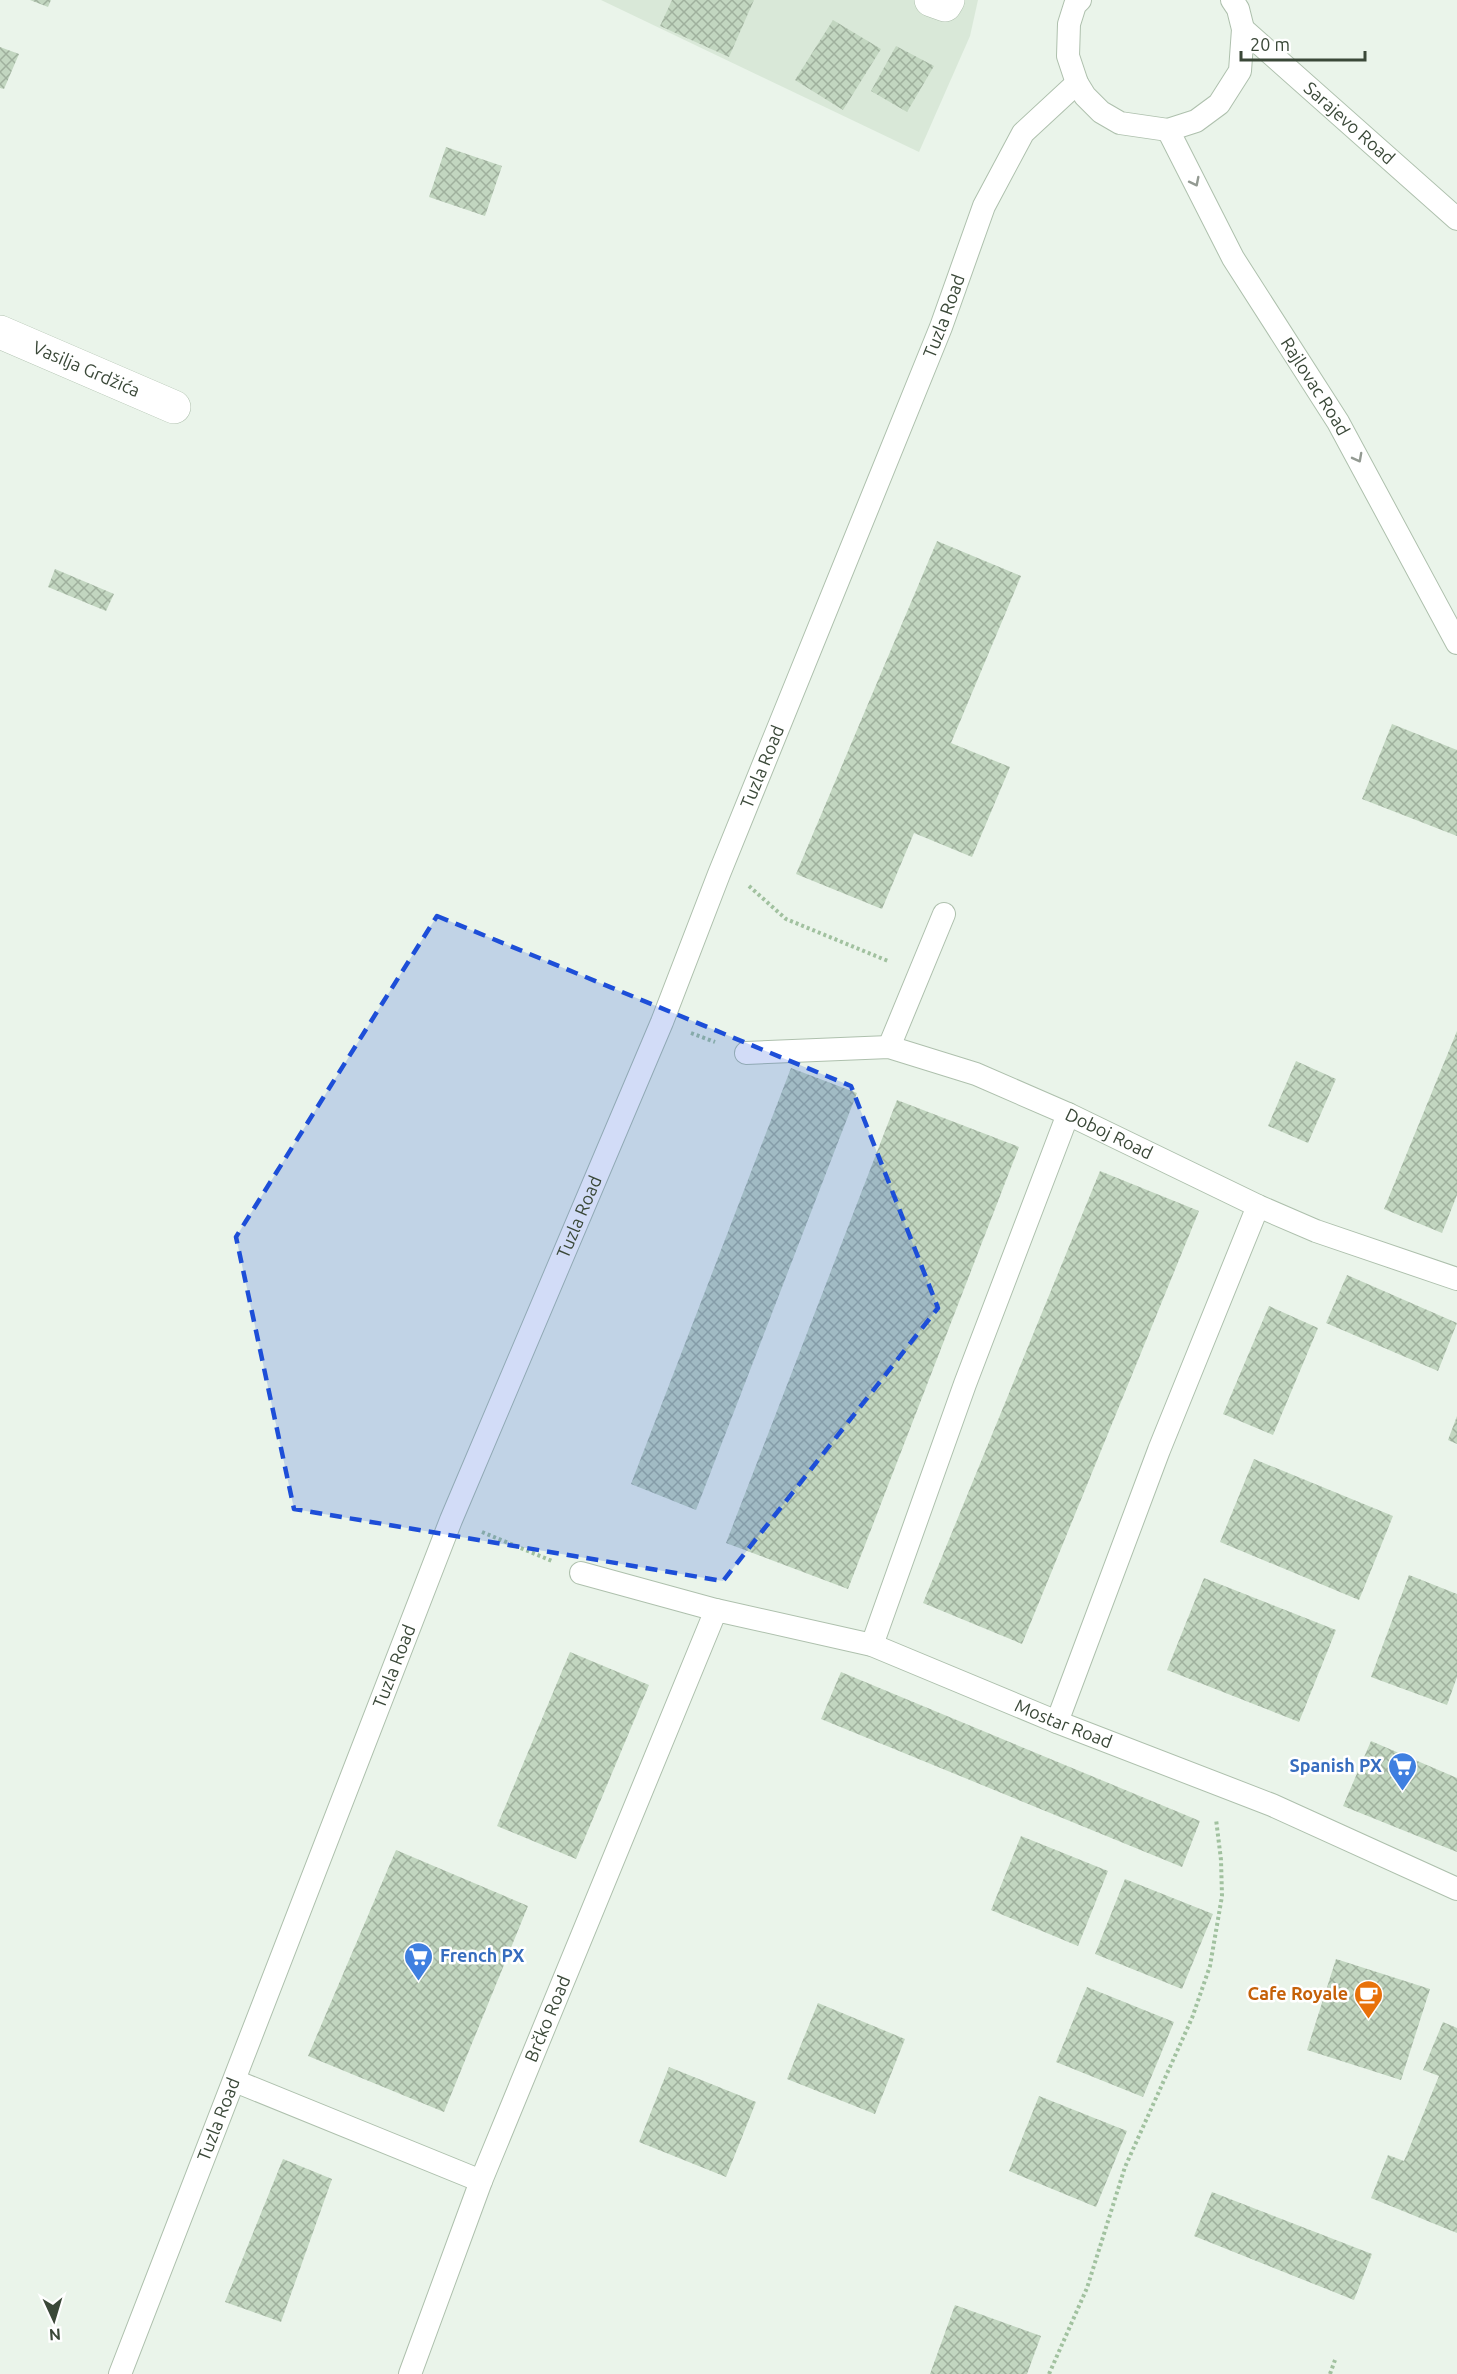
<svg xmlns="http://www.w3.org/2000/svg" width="1457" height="2374" font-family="Ubuntu,sans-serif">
	<defs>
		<pattern id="building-cross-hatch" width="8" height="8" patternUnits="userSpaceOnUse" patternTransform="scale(1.5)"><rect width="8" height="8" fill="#c2d6c0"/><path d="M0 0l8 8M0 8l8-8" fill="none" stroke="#9fb09d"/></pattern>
	</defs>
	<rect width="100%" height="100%" fill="#eaf4ea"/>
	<path fill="#d9e8d8" d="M601,0H978L970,36L919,152Z"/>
	<path fill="url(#building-cross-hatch)" d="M30,0H51L48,7Z
		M672,0H754L729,57L660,26Z
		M833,20L881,49L843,110L795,80Z
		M896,46L934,66L907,112L871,91Z
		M0,47L19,54L4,89L0,88Z
		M446,147L502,166L485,216L429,197Z
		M937,541L1021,576L951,743L1010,767L972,857L914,833L882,909L796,874Z
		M55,569L114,594L106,611L48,587Z
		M1392,724L1457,750V836L1362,799Z
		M1457,1031V1195L1442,1233L1384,1209Z
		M1296,1061L1336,1079L1308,1143L1268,1126Z
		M791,1068L857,1093L696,1510L631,1484Z
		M897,1100L1019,1147L848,1589L726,1543Z
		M1100,1171L1199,1211L1022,1644L923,1603Z
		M1347,1275L1457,1323L1438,1371L1326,1323Z
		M1269,1306L1318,1328L1273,1435L1223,1414Z
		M1457,1416V1444L1448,1440Z
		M1254,1459L1393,1516L1359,1600L1220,1542Z
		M1409,1575L1457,1594V1677L1447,1705L1371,1677Z
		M1204,1578L1336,1630L1299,1722L1167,1670Z
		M570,1652L649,1685L576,1859L497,1826Z
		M841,1672L1200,1821L1182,1867L821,1719Z
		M1371,1741L1457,1778V1852L1343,1806Z
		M1021,1836L1108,1871L1078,1946L991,1910Z
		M396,1850L528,1906L444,2112L308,2056Z
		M1125,1879L1213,1914L1182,1989L1095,1954Z
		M1336,1959L1430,1989L1401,2080L1307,2050Z
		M1087,1987L1174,2022L1143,2097L1056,2062Z
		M818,2003L905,2039L875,2114L787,2079Z
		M1443,2022L1457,2028V2233L1371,2198L1388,2155L1404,2161L1439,2076L1423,2070Z
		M669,2067L756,2102L726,2177L639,2142Z
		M1039,2096L1127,2131L1096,2207L1009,2171Z
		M283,2159L332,2179L281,2322L225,2302Z
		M1212,2192L1372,2254L1354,2300L1194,2236Z
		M955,2305L1041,2336L1027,2374H930Z"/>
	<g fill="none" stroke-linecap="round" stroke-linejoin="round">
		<defs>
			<g id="lane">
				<path d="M1080,0L1075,5L1069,24L1068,56L1077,83L1085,96L1101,112L1120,123L1168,130L1196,121L1219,104L1240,71L1243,29L1238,9L1232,0"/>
				<path id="s1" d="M1243,29L1457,219"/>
				<path id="s2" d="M1168,130L1233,258L1338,422L1457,643"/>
				<path d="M889,1047L944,914"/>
				<path id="s3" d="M746,1053L889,1047L976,1074L1068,1114L1258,1206L1316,1231L1457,1279"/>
				<path d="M581,1573L716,1610"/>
				<path d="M872,1645L965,1384L1068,1114"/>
				<path d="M1057,1722L1159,1450L1258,1206"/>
				<path d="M235,2081L481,2181"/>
				<path id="s4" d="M120,2374L451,1520L662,1022L719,874L941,327L984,206L1023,133L1077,83"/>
				<path id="s5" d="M410,2374L481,2181L716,1610L872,1645L1057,1722L1272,1805L1457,1889"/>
			</g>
			<g id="street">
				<path d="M931,0L945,5L948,0"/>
				<path id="s6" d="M0,332L174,407"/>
			</g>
		</defs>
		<use href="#lane" stroke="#aec0ad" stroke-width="24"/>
		<use href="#street" stroke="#aec0ad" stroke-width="34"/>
		<path stroke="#a1c19f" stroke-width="4" stroke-dasharray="3 3" stroke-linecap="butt" d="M749,886L786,919L888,961
			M691,1033L715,1042
			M482,1532L552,1561
			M1049,2374L1087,2288L1125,2167L1192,2018L1210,1966L1222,1896L1221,1860L1216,1819
			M1330,2374L1335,2360"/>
		<use href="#lane" stroke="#fff" stroke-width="22"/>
		<use href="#street" stroke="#fff" stroke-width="33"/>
	</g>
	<defs><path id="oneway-chevron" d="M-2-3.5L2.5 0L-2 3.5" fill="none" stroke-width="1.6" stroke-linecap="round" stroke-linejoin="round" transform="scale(1.5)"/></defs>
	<g stroke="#939a92">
		<use href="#oneway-chevron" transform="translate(1195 182) rotate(63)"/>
		<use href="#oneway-chevron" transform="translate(1358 458) rotate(62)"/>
	</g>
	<path fill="#1d4ed8" fill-opacity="0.2" stroke="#1d4ed8" stroke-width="4.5" stroke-dasharray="12 8" stroke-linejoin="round" d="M437,916L851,1086L938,1308L723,1581L294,1509L236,1237Z"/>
	<defs>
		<symbol id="supermarket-pin" viewBox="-11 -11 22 30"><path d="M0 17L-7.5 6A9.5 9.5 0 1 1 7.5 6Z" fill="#3f7fe0" stroke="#fff"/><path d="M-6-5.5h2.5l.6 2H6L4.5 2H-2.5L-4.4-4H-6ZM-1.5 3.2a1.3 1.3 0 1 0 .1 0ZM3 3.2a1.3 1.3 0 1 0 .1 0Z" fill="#fff"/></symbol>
		<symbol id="cafe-pin" viewBox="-11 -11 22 30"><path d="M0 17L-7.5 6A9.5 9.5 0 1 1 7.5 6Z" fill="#e8710a" stroke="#fff"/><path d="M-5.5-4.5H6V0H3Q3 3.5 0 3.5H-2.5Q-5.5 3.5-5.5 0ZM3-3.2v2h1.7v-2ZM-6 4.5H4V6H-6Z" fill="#fff"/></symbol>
	</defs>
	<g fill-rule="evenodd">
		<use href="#supermarket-pin" x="1386" y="1750" width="33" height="45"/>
		<use href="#supermarket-pin" x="402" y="1940" width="33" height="45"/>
		<use href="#cafe-pin" x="1352" y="1978" width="33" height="45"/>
	</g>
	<g text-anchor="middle" stroke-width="5" stroke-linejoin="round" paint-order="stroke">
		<g font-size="18" fill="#3a4838" stroke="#fff">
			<text dy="6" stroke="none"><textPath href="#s1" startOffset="142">Sarajevo Road</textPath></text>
			<text dy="6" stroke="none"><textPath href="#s4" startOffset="2217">Tuzla Road</textPath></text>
			<text dy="6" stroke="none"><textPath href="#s6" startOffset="94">Vasilja Grdžića</textPath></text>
			<text dy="6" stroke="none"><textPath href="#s2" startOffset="296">Rajlovac Road</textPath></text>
			<text dy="6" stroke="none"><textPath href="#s4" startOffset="1731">Tuzla Road</textPath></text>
			<text dy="6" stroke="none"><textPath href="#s3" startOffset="380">Doboj Road</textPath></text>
			<text dy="6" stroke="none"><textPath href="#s4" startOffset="1245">Tuzla Road</textPath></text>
			<text dy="6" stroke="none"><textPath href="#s4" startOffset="759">Tuzla Road</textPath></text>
			<text dy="6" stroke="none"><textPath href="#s5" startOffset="1190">Mostar Road</textPath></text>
			<text dy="6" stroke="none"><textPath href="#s5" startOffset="381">Brčko Road</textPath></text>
			<text dy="6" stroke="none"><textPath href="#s4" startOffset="273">Tuzla Road</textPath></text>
		</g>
		<g font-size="18" font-weight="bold" fill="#366cbe" stroke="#fff" text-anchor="end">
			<text x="1382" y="1772">Spanish PX</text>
			<text x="440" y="1962" text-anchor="start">French PX</text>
		</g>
		<g font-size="18" font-weight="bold" fill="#c56008" stroke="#fff" text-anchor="end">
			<text x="1348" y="2000">Cafe Royale</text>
		</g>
	</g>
	<g transform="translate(54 2320) rotate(176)" stroke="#ffffff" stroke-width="4.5" paint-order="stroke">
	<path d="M0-4.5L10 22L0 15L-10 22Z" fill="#3a4838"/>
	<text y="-9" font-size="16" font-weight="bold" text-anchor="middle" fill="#3a4838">N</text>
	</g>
	<path d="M1241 51v9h124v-9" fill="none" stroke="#3a4838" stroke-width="3"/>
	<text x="1250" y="51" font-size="18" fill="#3a4838" stroke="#ffffff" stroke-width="4.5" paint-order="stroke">20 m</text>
</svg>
